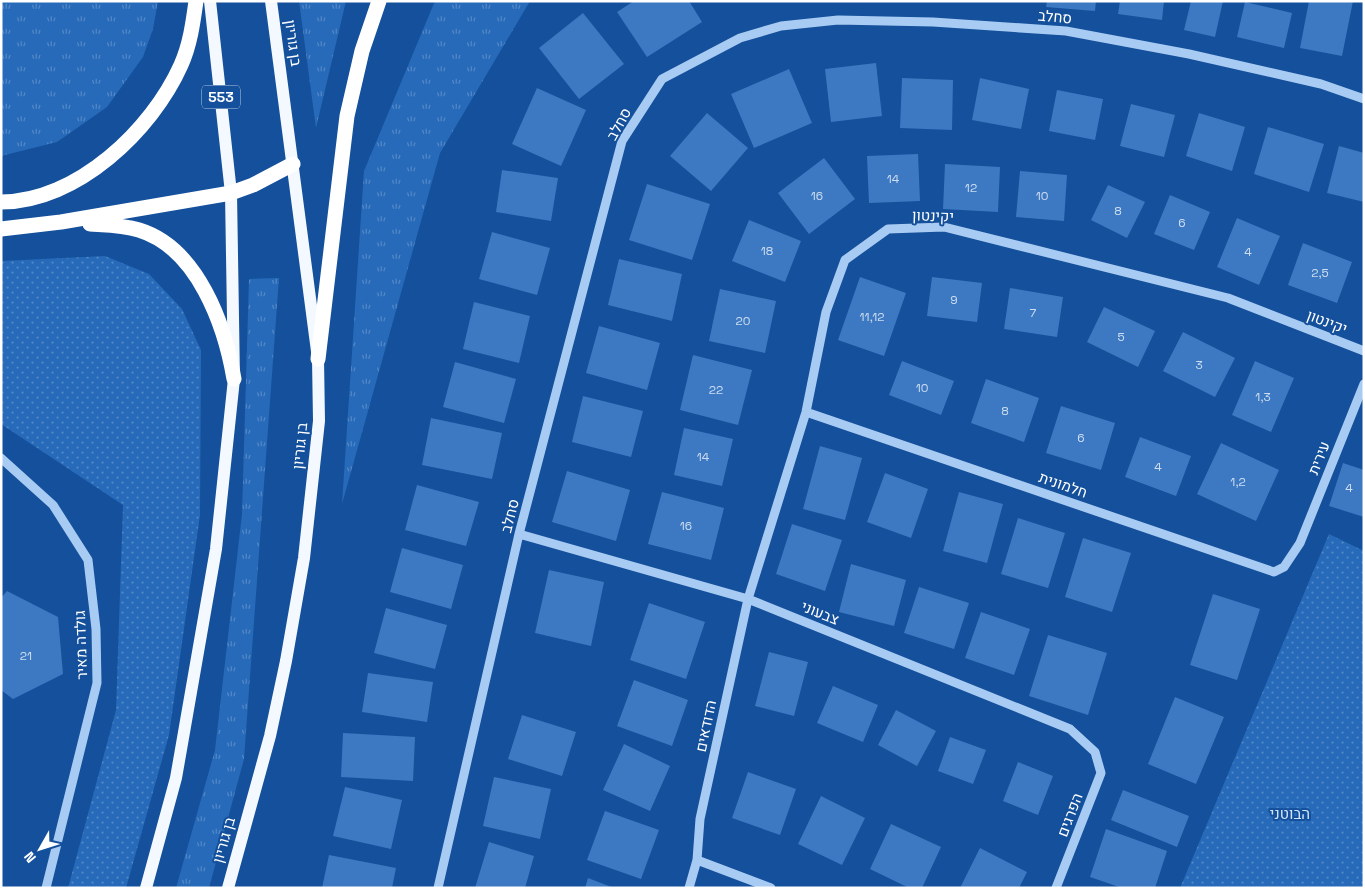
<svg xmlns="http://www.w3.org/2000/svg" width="1365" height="889" font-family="'Space Grotesk',Heebo,sans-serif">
	<defs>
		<pattern id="grass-tufts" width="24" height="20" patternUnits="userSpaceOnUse" patternTransform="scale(1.25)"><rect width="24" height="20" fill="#276ab9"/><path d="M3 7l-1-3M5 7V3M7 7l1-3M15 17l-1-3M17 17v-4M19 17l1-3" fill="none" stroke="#5288c7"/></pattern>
		<pattern id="park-dots" width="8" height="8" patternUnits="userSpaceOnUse" patternTransform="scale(1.25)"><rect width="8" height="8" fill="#276ab9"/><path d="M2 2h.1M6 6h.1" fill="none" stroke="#5288c7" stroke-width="1.8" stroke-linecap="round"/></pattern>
	</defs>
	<rect width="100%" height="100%" fill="#14509b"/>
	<path fill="url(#grass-tufts)" d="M1,1H158L153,29L143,57L107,107L57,142L1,156Z
		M299,1H346L316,128Z
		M435,1H530L440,153L342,504L364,171Z
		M279,278L244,759L209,888H176L215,750L242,514L249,279Z"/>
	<path fill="url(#park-dots)" d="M105,256L149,274L182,309L201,350L200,515L169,735L126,888H68L116,710L123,505L1,424V261Z
		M1329,534L1364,551V888H1180Z"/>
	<path fill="#3d79c2" d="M634,1H689L702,22L647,57L617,12Z
		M1047,1H1096L1095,11L1046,7Z
		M1120,1H1164L1162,20L1118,14Z
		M1191,1H1223L1215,37L1184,30Z
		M1309,1H1353L1342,56L1300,48Z
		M1245,2L1292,13L1284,48L1237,37Z
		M583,13L624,64L579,99L539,48Z
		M876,63L882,116L831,122L825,69Z
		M789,69L812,123L754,148L731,94Z
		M902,78L953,80L952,130L900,128Z
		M980,78L1029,89L1021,129L972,120Z
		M537,88L586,110L561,166L512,144Z
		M1057,90L1103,99L1095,140L1049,131Z
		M1131,104L1175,115L1164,157L1120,146Z
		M707,113L748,148L711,191L670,156Z
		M1199,113L1245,127L1232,171L1186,156Z
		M1268,127L1324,144L1309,192L1254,174Z
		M1339,146L1364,153V202L1327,193Z
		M918,154L920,201L869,203L867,156Z
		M824,158L855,199L809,234L778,193Z
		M945,164L1000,167L998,212L943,209Z
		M502,170L558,178L551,221L496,212Z
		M1020,171L1067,175L1064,221L1016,217Z
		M647,184L710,204L692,260L629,240Z
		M1108,185L1145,202L1127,238L1091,220Z
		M1170,195L1210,212L1194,250L1154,234Z
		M1237,218L1280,236L1259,285L1217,267Z
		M749,220L801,241L785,282L732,261Z
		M492,232L550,248L537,295L479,279Z
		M1303,243L1352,262L1337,303L1288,285Z
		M619,259L682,274L672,321L608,305Z
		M860,277L906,293L884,356L838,340Z
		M932,277L982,283L977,322L927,316Z
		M1010,288L1063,297L1057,337L1004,329Z
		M720,289L776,301L765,353L709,341Z
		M474,302L530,316L519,363L463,349Z
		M1104,307L1155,331L1138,367L1087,342Z
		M599,326L660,343L647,390L586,373Z
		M1183,332L1235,358L1215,397L1163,371Z
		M693,355L752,370L738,425L680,410Z
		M902,361L954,381L941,415L889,395Z
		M1255,361L1294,378L1271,432L1232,415Z
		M455,362L516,379L504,423L443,407Z
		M986,379L1039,398L1024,442L971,423Z
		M583,396L643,411L631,457L572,442Z
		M1061,406L1115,423L1101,470L1046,453Z
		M431,418L502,433L492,479L422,465Z
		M684,428L733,439L722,486L674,475Z
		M1140,437L1191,456L1176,496L1125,477Z
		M1221,443L1279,470L1256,521L1197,494Z
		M820,446L862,458L845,520L803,509Z
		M1343,463L1364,470V517L1329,506Z
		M567,471L630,490L616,541L552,522Z
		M885,473L928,489L911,538L867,522Z
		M417,485L479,502L466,546L405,530Z
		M662,492L724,508L711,560L648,544Z
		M959,492L1003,504L987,563L943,551Z
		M1018,518L1065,533L1048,588L1001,574Z
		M792,524L842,540L825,591L776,574Z
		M1083,538L1131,553L1112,612L1065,597Z
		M402,548L463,565L451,609L390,592Z
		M851,564L906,580L894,626L839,612Z
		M549,570L604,582L591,646L535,633Z
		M919,587L969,603L954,649L904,633Z
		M7,591L58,617L63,674L13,699L1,690V598Z
		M1213,594L1260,609L1237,680L1190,665Z
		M649,603L705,622L686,679L630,660Z
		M386,608L447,625L435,669L374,653Z
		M981,612L1030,629L1014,675L965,658Z
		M1048,635L1107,653L1088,715L1029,696Z
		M769,652L808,662L794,716L755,706Z
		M368,673L433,682L427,722L362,712Z
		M634,680L688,700L672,746L617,726Z
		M833,686L878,705L863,742L817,723Z
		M1175,697L1224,717L1196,784L1148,764Z
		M896,710L936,731L917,766L878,745Z
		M522,715L576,732L562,776L508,759Z
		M343,733L415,737L413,781L341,777Z
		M950,737L986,750L973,784L938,771Z
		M624,744L670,766L650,811L603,790Z
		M1018,762L1053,776L1038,815L1003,801Z
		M748,772L796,789L780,835L732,818Z
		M494,777L551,789L540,839L483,826Z
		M345,787L402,800L391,849L333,836Z
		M1123,790L1189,816L1177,847L1111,820Z
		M821,796L865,818L842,865L798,844Z
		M605,811L659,830L641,879L587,860Z
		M891,824L941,847L922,888H909L870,869Z
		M1106,829L1167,851L1155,888H1122L1090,877Z
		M489,842L534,856L525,888H475Z
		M980,848L1027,872L1019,888H960Z
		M329,855L396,868L392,888H322Z
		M588,878L614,888H585Z"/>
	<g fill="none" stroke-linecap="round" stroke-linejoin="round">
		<path stroke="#a8cbf3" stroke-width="9" d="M806,412L1274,572L1284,567L1300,543L1364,384
			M1,458L53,505L88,560L96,629L97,683L46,888
			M519,534L748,599L1070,729L1095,752L1101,773L1056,888
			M697,860L771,888
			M438,888L519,534L622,141L662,79L740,38L781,26L838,20L933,22L1066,31L1189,54L1321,84L1364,99
			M689,888L697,860L700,819L748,599L806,412L826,312L845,260L888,229L944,227L1228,298L1364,351"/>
		<path stroke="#f4f9ff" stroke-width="12" d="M146,888L176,778L216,549L234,379L231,193L210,1
			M228,888L270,736L286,661L304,558L319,421L318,359L271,1"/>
		<path stroke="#fff" stroke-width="15" d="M1,202C77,202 152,130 181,65C190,45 193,23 196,1
			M90,224C107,225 123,225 139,230C198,248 225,326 234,379
			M1,229L61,222L231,193L253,185L293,164
			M318,359L347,116L362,51L379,1"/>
	</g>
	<g text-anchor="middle" stroke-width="4" stroke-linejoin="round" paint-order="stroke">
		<g font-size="12" fill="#cedef0">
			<text x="893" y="183">14</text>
			<text x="971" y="192">12</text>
			<text x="817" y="200">16</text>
			<text x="1042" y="200">10</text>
			<text x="1118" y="215">8</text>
			<text x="1182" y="227">6</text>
			<text x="767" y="255">18</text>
			<text x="1248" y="256">4</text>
			<text x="1320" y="277">2,5</text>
			<text x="954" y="304">9</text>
			<text x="1033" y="317">7</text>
			<text x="872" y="321">11,12</text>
			<text x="743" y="325">20</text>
			<text x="1121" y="341">5</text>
			<text x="1199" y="369">3</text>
			<text x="922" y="392">10</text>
			<text x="716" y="394">22</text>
			<text x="1263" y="401">1,3</text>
			<text x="1005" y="415">8</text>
			<text x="1081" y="442">6</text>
			<text x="703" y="461">14</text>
			<text x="1158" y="471">4</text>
			<text x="1238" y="486">1,2</text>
			<text x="1349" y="492">4</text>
			<text x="686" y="530">16</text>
			<text x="26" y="660">21</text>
		</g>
		<rect fill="#14509b" stroke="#b8cae1" stroke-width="1" x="202" y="85.5" width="38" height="23" rx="4"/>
		<g font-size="14" font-weight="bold" fill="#fff">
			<text x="221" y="102">553</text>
		</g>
		<g font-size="15" fill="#fff" stroke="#14509b">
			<text transform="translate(1055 17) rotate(5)" y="5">סחלב</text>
			<text transform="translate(293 43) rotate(82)" y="5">בן גוריון</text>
			<text transform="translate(619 124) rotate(-61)" y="5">סחלב</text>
			<text transform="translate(933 216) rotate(2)" y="5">יקינטון</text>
			<text transform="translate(1327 322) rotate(21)" y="5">יקינטון</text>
			<text transform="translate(300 446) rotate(-84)" y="5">בן גוריון</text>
			<text transform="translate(1319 458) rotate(-68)" y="5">עירית</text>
			<text transform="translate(1063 485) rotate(19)" y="5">חלמונית</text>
			<text transform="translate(510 516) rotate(-76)" y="5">סחלב</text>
			<text transform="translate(820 613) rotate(22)" y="5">צבעוני</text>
			<text transform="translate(81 645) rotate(-92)" y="5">גולדה מאיר</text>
			<text transform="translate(706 726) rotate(-78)" y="5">הדודאים</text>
			<text transform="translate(1070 815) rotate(-69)" y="5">הפרגים</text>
			<text transform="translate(224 840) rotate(-74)" y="5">בן גוריון</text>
		</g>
		<g font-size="15" fill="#d0e5fd" stroke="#14509b">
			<text x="1290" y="819">הבוטני</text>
		</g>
	</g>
	<rect width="1365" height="889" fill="none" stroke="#ffffff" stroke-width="5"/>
	<g transform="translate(40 849) rotate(231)" stroke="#14509b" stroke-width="4" paint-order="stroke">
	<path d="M0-4L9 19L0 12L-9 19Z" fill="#ffffff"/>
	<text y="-8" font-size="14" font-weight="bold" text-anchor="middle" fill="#ffffff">N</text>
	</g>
</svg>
